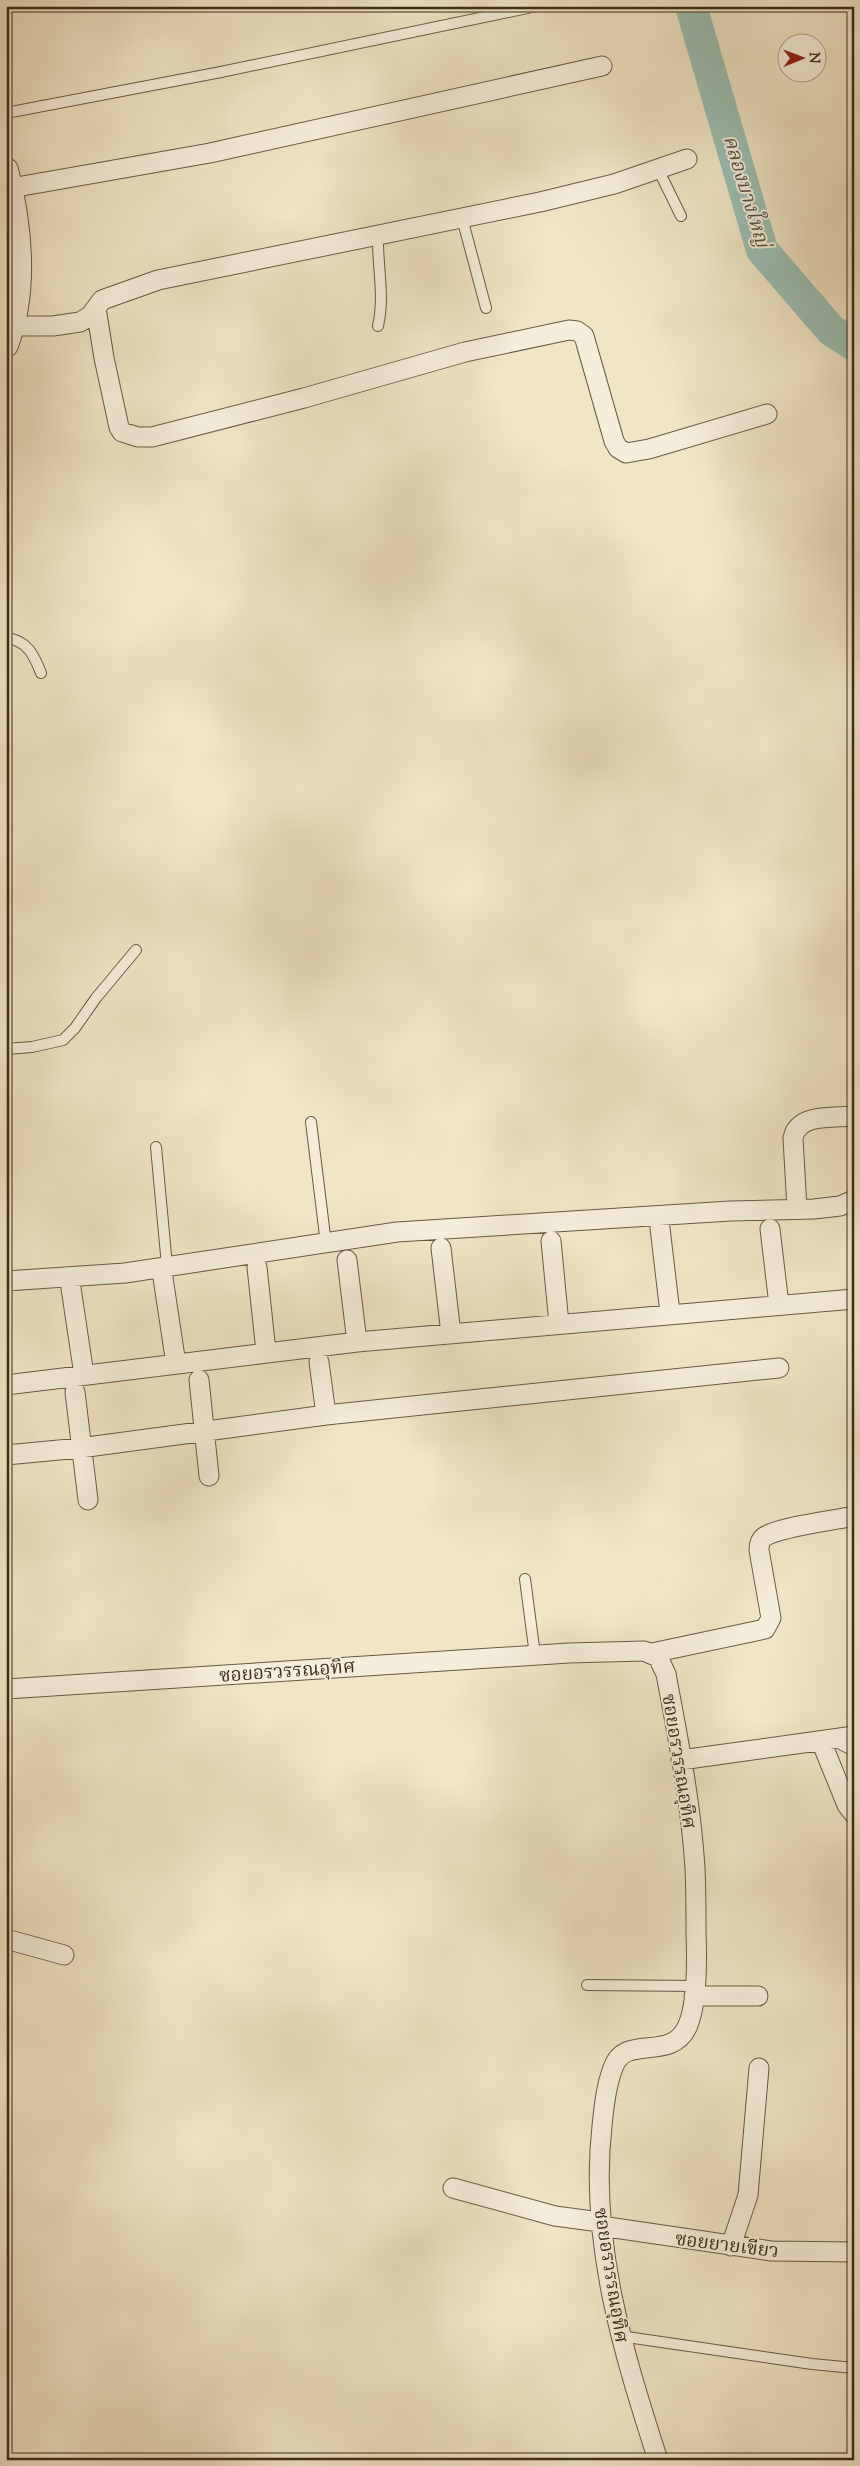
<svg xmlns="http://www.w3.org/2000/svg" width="860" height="2466" font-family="'Sorts Mill Goudy','Noto Serif Thai',serif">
	<rect width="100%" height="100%" fill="#f0e5c7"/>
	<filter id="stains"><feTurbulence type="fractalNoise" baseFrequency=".004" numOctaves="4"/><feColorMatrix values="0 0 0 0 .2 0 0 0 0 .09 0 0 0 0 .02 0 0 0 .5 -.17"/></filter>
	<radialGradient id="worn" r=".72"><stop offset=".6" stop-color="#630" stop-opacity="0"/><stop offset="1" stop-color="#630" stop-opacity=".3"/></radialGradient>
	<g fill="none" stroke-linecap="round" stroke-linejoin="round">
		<path stroke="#9abfb3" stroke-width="32" d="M691,6L762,250L831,330L854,345"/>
		<defs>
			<path id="service" d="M6,113L221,72L537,6
				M658,169L681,216
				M462,218L486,308
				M378,326C385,296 377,265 378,234
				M6,638C27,640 34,655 41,673
				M6,1049L32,1047L63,1040L75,1028L96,998L136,950
				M311,1122L326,1244
				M156,1147L167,1266
				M525,1579L535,1655
				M834,1741L854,1751
				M587,1985L696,1986
				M620,2336L812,2364L854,2368"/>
			<path id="minor" d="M11,188L210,153L602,66
				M96,308L104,358L119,427L122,432L138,437H152L304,398L465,352L569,330L577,331L584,336L614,441L618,448L626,453L649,449L767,414
				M13,326H53L80,322L90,316L102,300L158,280L540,202L614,184L687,159
				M797,1209L793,1138C798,1113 833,1118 854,1116
				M660,1228L670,1313
				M770,1229L779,1305
				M551,1241L559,1324
				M441,1248L451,1334
				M347,1260L357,1342
				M257,1267L266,1352
				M163,1278L176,1364
				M6,1281L125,1273L397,1232L730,1211L814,1209L840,1206L854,1200
				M71,1288L84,1375
				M319,1362L326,1415
				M199,1380L209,1476
				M6,1385L357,1342L854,1299
				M75,1392L88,1500
				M6,1455L80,1448L326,1415L779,1368
				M652,1653L765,1629L771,1618L759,1550C759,1545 760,1540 764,1537C779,1527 830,1521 849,1517L854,1519
				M6,1689L569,1653L644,1651L658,1657L666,1674C678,1738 691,1803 695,1868C696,1889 696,1911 696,1932C697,1958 698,2001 688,2025C672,2064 625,2032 613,2068C606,2086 604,2107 602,2126C589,2241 623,2352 658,2460
				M821,1741L847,1805L854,1814
				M681,1760L854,1736
				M6,1939L64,1955
				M694,1996H758
				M453,2188L555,2216L600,2222
				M601,2226L771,2251L854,2252
				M731,2246L748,2195L759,2068"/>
			<path id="tertiary" d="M6,170C20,226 27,289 6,345"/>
		</defs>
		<use href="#service" stroke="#695a45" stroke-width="12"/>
		<use href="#minor" stroke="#695a45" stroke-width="21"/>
		<use href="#tertiary" stroke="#695a45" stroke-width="26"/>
		<use href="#service" stroke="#f5eedb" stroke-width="10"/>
		<use href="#minor" stroke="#f5eedb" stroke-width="19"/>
		<use href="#tertiary" stroke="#f5eedb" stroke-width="24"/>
	</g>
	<g text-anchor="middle" stroke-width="4" stroke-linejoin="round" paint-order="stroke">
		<g font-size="19" fill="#3c2c1a" stroke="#f5eedb">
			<text transform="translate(287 1670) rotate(-4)" y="7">ซอยอรวรรณอุทิศ</text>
			<text transform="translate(680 1761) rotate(81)" y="7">ซอยอรวรรณอุทิศ</text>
			<text transform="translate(727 2244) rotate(7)" y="7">ซอยยายเขียว</text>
			<text transform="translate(612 2275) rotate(81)" y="7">ซอยอรวรรณอุทิศ</text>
		</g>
		<g font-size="20" font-style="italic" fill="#545140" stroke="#f5eedb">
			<text transform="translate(747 191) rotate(73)" y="7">คลองบางใหญ่</text>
		</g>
	</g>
	<rect width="860" height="2466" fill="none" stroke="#f0e5c7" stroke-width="25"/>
	<rect x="8" y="8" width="845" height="2451" fill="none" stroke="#3c2c1a" stroke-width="2.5"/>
	<rect x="12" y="12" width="835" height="2441" fill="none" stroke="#3c2c1a"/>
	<g transform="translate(802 58) rotate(89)"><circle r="24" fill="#f5eedb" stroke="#aba08e"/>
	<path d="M0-4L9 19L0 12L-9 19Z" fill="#8f2418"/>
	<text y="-8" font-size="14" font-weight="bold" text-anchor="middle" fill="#3c2c1a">N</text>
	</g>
	<rect width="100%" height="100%" filter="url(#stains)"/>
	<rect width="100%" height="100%" fill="url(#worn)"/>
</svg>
